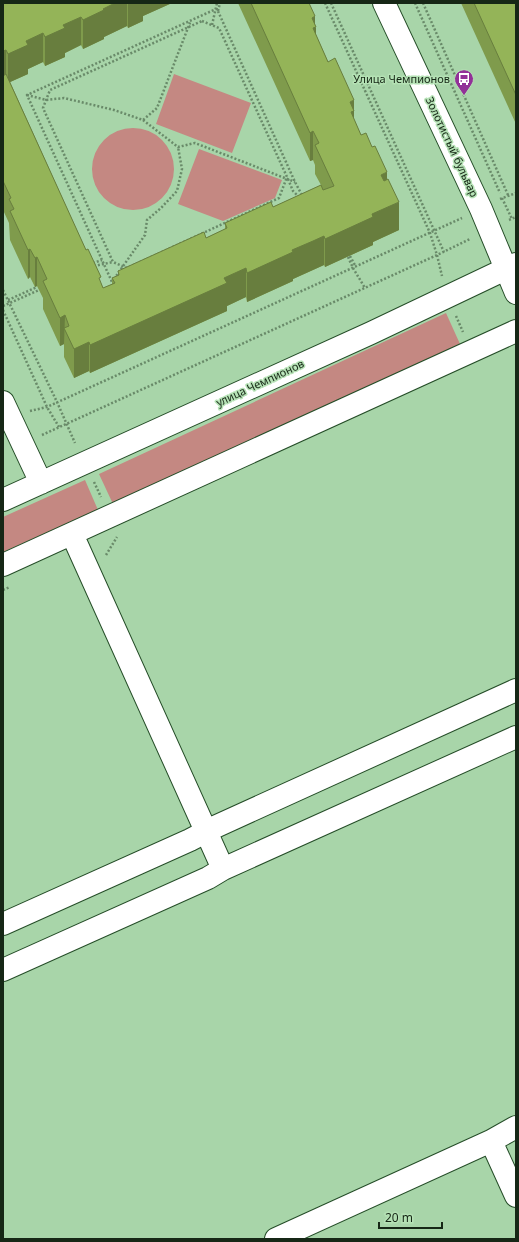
<svg xmlns="http://www.w3.org/2000/svg" width="519" height="1242" font-family="'Noto Sans',sans-serif">
	<rect width="100%" height="100%" fill="#a8d5a9"/>
	<path fill="#c48882" d="M174,74L251,103L232,153L156,124Z
		M92 169a41 41 0 1 1 82 0a41 41 0 1 1-82 0Z
		M199,149L282,180L275,198L223,221L178,204Z
		M446,313L460,344L113,504L99,474Z
		M85,480L98,510L3,552V517Z"/>
	<g fill="none" stroke-linecap="round" stroke-linejoin="round">
		<defs>
			<path id="minor" d="M384,3L481,209L516,293
				M3,402L41,483
				M3,500L371,333L516,264
				M72,534L223,869
				M3,565L516,331
				M3,924L190,840L217,826L516,690
				M3,970L208,878L223,869L516,737
				M516,1127L491,1141L516,1196
				M276,1239L491,1141"/>
		</defs>
		<use href="#minor" stroke="#254d28" stroke-width="24"/>
		<path stroke="#698a69" stroke-width="2.5" stroke-dasharray="2 2" stroke-linecap="butt" d="M325,3L430,233L437,255L442,276
			M331,3L444,252
			M415,3L500,193
			M423,3L508,195
			M218,11L220,3
			M202,21L219,28L287,177L279,198L127,268L113,262L43,108L50,90Z
			M212,25L217,3
			M27,95L46,100L64,98L114,110L143,120L157,108L191,20
			M143,120L178,147L195,143L295,182
			M288,179L293,191L300,198
			M502,198L512,219
			M500,199L516,193
			M509,220L516,217
			M350,256L356,267
			M348,257L353,268L365,288
			M93,263L102,260
			M94,266L113,262
			M114,279L145,235L147,220L161,208L177,191L182,169L178,147
			M115,280L112,282L27,95L216,9H217L295,182L303,197
			M3,290L57,402L75,443
			M8,300L37,287
			M3,306L39,290
			M3,310L47,407L59,427
			M456,316L463,332
			M30,411L47,407L462,218
			M42,435L437,255L470,239
			M94,482L101,497
			M106,555L117,537
			M3,590L10,587"/>
		<use href="#minor" stroke="#fff" stroke-width="22"/>
	</g>
	<path fill="#7f9b4c" d="M3,3H172L143,16V21L128,28L127,26L104,37V39L83,49L81,45L65,53V57L45,66L43,62L28,69V74L10,82L103,288L112,284V278L118,276V271L206,238L225,229V223L273,207L321,185L315,174V165L313,160L310,161L238,3H309L315,24L316,35L361,135L387,179L399,230L373,242V245L325,267L324,265L313,270L293,279V281L247,302L246,297L227,306V311L90,373L89,371L74,378L64,357V344L60,346L43,309V298L37,286L35,287L30,277L28,279L10,240L9,223L3,210Z
		M461,3H516V124Z"/>
	<path fill="#687e3e" d="M115,3H127V26L104,37V39L83,49V20L103,9Z
		M128,3H172L143,16V21L128,28Z
		M315,16V28L316,27V56L312,18Z
		M81,17V45L65,53V57L45,66V37L63,25Z
		M43,33V62L28,69V74L8,83V54L26,41Z
		M6,50V79L3,80V51Z
		M354,100V140L350,102Z
		M313,131V160L310,161V133Z
		M387,172V201L381,175Z
		M399,202V230L373,242V245L325,267V239L372,214Z
		M324,236V265L293,279V281L247,302V273L292,250Z
		M30,249V277L28,279V250Z
		M37,257V286L35,287V258Z
		M246,268V297L227,306V311L90,373V345L224,278Z
		M65,315L64,344L60,346V318Z
		M89,342V371L74,378V349Z"/>
	<path fill="#94b458" stroke="#687e3e" d="M3,3H115L103,9L104,10L83,20L81,17L63,25L65,28L45,37L43,33L26,41L28,45L8,54L6,50L3,51Z
		M251,3H309L315,16L312,18L316,27L313,28L328,62L335,58L354,100L350,102L354,111L351,112L361,135L366,133L372,147L375,146L387,172L381,175L384,181L388,179L399,202L372,214L373,217L325,239L324,236L313,241L292,250L293,252L247,273L246,268L224,278L227,283L90,345L89,342L74,349L64,328L69,326L65,315L60,318L43,281L47,279L37,257L35,258L30,249L28,250L10,211L14,209L9,199L11,198L3,181V76L6,74L86,250L88,249L101,277L99,278L103,288L115,283L112,278L119,275L118,271L204,232L206,238L227,228L225,223L271,202L273,207L321,185L323,190L334,186L315,145L319,143L313,131L310,133Z
		M474,3H516V95Z"/>
	<defs>
		<symbol id="bus-pin" viewBox="-11 -11 22 30"><path d="M0 17L-7.5 6A9.5 9.5 0 1 1 7.5 6Z" fill="#923198" stroke="#b5e2b5"/><path d="M-5-6H5V4H4V6H2V4H-2V6H-4V4H-5ZM-3.5-4V0h7V-4ZM-3.5 1.2v1.5H-2V1.2ZM2 1.2v1.5H3.5V1.2Z" fill="#fff"/></symbol>
	</defs>
	<g fill-rule="evenodd">
		<use href="#bus-pin" x="453" y="68" width="22" height="30"/>
	</g>
	<g text-anchor="middle" stroke-width="3" stroke-linejoin="round" paint-order="stroke">
		<g font-size="11" fill="#162716" stroke="#b5e2b5" text-anchor="end">
			<text x="450" y="83">Улица Чемпионов</text>
		</g>
		<g font-size="11" fill="#162716" stroke="#b5e2b5">
			<text transform="translate(452 147) rotate(65)" y="4">Золотистый бульвар</text>
			<text transform="translate(260 383) rotate(-25)" y="4">улица Чемпионов</text>
		</g>
	</g>
	<rect width="519" height="1242" fill="none" stroke="#162716" stroke-width="8"/>
	<path d="M379 1222v6h63v-6" fill="none" stroke="#162716" stroke-width="2"/>
	<text x="385" y="1222" font-size="12" fill="#162716" stroke="#b5e2b5" stroke-width="3" paint-order="stroke">20 m</text>
</svg>
